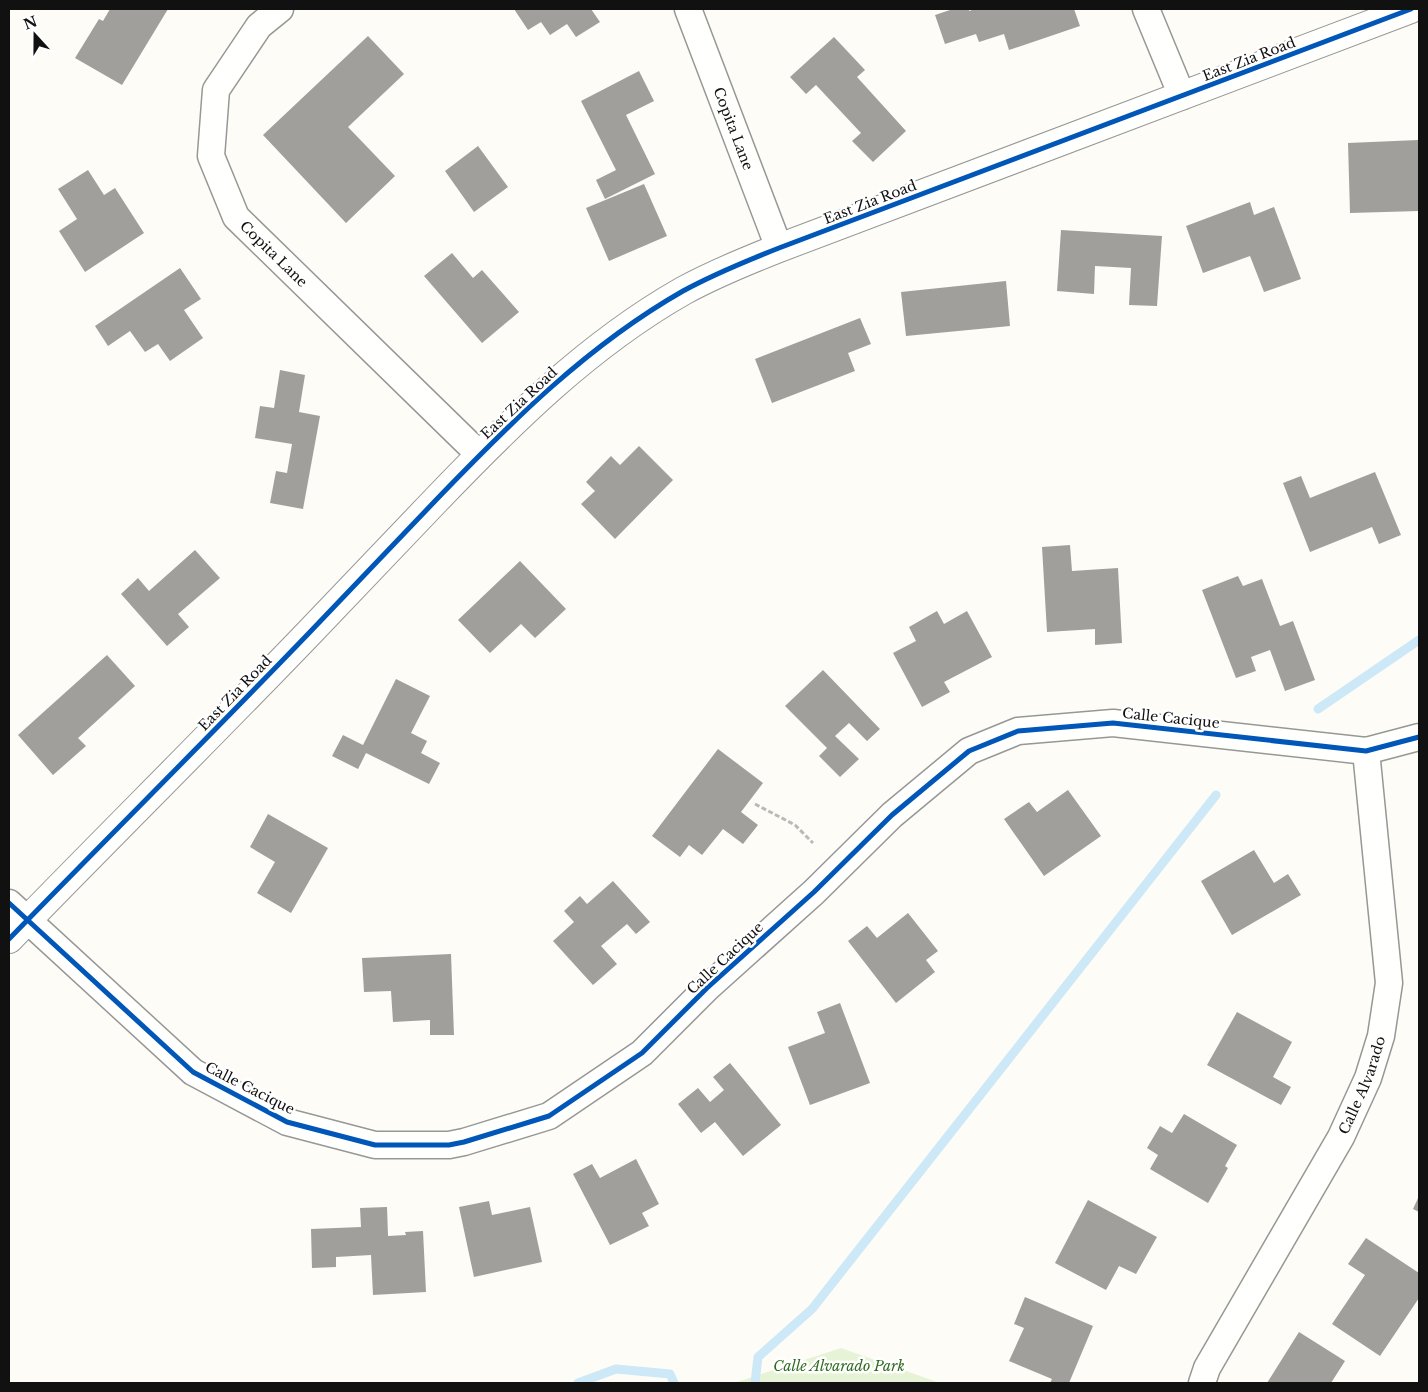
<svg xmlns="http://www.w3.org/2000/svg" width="1428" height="1392" font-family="'Libre Baskerville',serif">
	<rect width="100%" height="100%" fill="#fdfcf7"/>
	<path fill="#e7f3d7" d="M841,1348L940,1383H734Z"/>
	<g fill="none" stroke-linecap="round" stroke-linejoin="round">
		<path stroke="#cde8f7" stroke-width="9" d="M1318,709L1419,640
			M578,1383L616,1369L670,1374L674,1383
			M755,1383L758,1357L812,1309L1216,795"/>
	</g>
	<path fill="#a19f9c" d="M110,9H168L122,85L75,58L99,19L103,21Z
		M514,9H591L600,22L576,37L567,24L550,35L541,22L528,30Z
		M953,9H969V11L975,9H1074L1080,26L1009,50L1004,34L979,42L976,34L945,44L935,15Z
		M368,36L404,74L348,127L395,176L346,223L263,135Z
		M834,37L865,70L857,77L906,131L873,162L852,141L861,133L816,85L806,94L790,77Z
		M639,71L654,101L626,115L655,174L605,199L596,180L616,170L581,101Z
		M1418,140L1419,211L1350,213L1348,143Z
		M478,146L508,187L474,212L445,171Z
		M88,170L104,195L115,188L144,233L85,272L59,231L77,219L58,189Z
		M644,184L667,236L609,261L586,208Z
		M1250,202L1254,215L1274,207L1301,279L1264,292L1250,256L1203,273L1186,226Z
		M1061,230L1162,236L1157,306L1129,305L1131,268L1095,266L1094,294L1057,291Z
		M452,253L473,278L482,270L519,312L482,343L424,276Z
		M180,268L201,299L184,310L203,338L170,361L158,344L145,352L130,331L108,346L95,326Z
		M1006,281L1010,326L906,336L901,292Z
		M860,318L871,344L848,353L855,371L772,403L755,359Z
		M280,370L305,375L299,412L320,416L303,509L270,503L276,471L287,473L292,444L255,438L260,406L274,408Z
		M639,446L673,480L615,539L581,504L595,491L586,482L611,456L620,465Z
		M1375,472L1401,535L1379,544L1372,527L1310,552L1283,483L1301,476L1310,498Z
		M1070,545L1072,571L1118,568L1122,643L1095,645V629L1047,632L1042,547Z
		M195,550L220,578L178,614L189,627L167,646L121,594L138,578L149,591Z
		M520,561L566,609L535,638L521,624L490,653L458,620Z
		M1238,576L1243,586L1262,579L1280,626L1293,621L1315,680L1285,691L1270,650L1251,657L1256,671L1236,678L1202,590Z
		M937,611L944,624L967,611L992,657L944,682L950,692L922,707L893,653L916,641L909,627Z
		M107,655L135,686L78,738L86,746L53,775L18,735Z
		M823,670L880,729L867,741L849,723L835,736L859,759L840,777L819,756L827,748L785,706Z
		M396,679L430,696L411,733L427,741L421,753L440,763L429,784L366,753L358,769L332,756L343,735L363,745Z
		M718,749L763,783L741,812L758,825L743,844L723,829L702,855L689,845L680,857L652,836Z
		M1068,790L1101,836L1044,876L1004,819L1029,802L1037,812Z
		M268,814L328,848L291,913L257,893L275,862L250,847Z
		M1254,850L1274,883L1288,874L1301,895L1232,935L1201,881Z
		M613,881L650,922L636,934L627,924L601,946L617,964L593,985L553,941L574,922L564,911L580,896L587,904Z
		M908,913L938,951L926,960L935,972L896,1003L848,941L867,926L877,938Z
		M451,954L454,1035H430V1020L393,1022L391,991L364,992L362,958Z
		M840,1003L870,1083L810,1105L788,1047L825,1033L817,1012Z
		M1237,1012L1292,1042L1273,1077L1291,1087L1281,1105L1207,1065Z
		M730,1063L781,1125L743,1156L715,1122L701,1133L678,1104L698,1088L710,1102L724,1090L713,1077Z
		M1184,1114L1237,1145L1225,1166L1228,1168L1208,1203L1150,1169L1158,1155L1147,1148L1160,1126L1172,1133Z
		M636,1159L659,1204L642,1213L649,1226L610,1245L573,1174L592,1164L600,1178Z
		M1419,1196V1212L1413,1209Z
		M1088,1200L1157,1237L1136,1274L1119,1266L1106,1290L1055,1263Z
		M489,1201L492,1215L530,1207L542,1262L474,1277L459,1207Z
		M387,1207L388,1236L406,1235L405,1232L423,1231L426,1292L373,1295L371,1255L336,1257V1267L312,1268L311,1229L361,1227L360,1208Z
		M1366,1238L1419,1273V1298L1380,1356L1332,1324L1365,1275L1348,1264Z
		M1025,1297L1093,1326L1069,1383H1050L1052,1379L1009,1361L1024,1328L1014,1324Z
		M1299,1332L1345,1361L1331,1383H1267Z"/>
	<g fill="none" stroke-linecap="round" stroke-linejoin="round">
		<defs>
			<g id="minor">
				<path id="s1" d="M280,9L259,26L216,90L211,156L236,217L480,455"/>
				<path id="s2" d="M688,9L779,248"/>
				<path d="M1146,9L1182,96"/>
				<path d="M9,903L193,1072L287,1122L375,1145H449L464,1142L549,1116L642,1053L707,988L814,892L892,815L969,751L1018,731L1113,723L1366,751L1419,737"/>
				<path id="s3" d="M1202,1383L1207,1368L1341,1137L1368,1078L1381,1036L1389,983L1366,751"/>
			</g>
			<path id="tertiary" d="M9,939C108,837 210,736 309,633C352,588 394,544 436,500C511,422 588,345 683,291C714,274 746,261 779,248L1411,9"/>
		</defs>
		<use href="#minor" stroke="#979795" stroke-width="29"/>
		<use href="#tertiary" stroke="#979795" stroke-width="30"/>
		<path stroke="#b9b9b8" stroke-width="3" stroke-dasharray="5 2.5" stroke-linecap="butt" d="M755,804L795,825L813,843"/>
		<use href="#minor" stroke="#fffffe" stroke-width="26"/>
		<use href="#tertiary" stroke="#fffffe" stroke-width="28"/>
		<defs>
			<path id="cycleway" d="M9,903L193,1072L287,1122L375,1145H449L464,1142L549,1116L642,1053L707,988L814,892L892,815L969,751L1018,731L1113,723L1366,751L1419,737
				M9,939C108,837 210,736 309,633C352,588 394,544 436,500C511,422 588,345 683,291C714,274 746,261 779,248L1411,9"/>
		</defs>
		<use href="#cycleway" stroke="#fff" stroke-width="8"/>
		<use href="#cycleway" stroke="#0057b8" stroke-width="5"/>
	</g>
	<g text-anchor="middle" stroke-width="5" stroke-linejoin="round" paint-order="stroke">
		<g font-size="14" fill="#111" stroke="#fff">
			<text transform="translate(1249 59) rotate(-21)" y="5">East Zia Road</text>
			<text dy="5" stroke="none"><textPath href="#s2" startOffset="128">Copita Lane</textPath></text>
			<text transform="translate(870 202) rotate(-21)" y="5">East Zia Road</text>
			<text dy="5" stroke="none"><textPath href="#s1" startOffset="289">Copita Lane</textPath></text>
			<text transform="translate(519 403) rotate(-43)" y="5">East Zia Road</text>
			<text transform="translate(235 693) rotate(-46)" y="5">East Zia Road</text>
			<text transform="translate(1171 718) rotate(6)" y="5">Calle Cacique</text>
			<text transform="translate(725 958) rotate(-43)" y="5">Calle Cacique</text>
			<text dy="5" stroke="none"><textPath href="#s3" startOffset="339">Calle Alvarado</textPath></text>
			<text transform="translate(250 1088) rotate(27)" y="5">Calle Cacique</text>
		</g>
		<g font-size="14" font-style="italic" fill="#2f6b1f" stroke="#fff">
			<text x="839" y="1371">Calle Alvarado Park</text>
		</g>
	</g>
	<rect width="1428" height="1392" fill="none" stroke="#111111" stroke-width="20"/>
	<g transform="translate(35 35) rotate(339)" stroke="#ffffff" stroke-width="4" paint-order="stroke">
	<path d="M0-4L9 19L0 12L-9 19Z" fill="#111111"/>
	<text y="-8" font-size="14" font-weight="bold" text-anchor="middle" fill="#111111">N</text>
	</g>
</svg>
